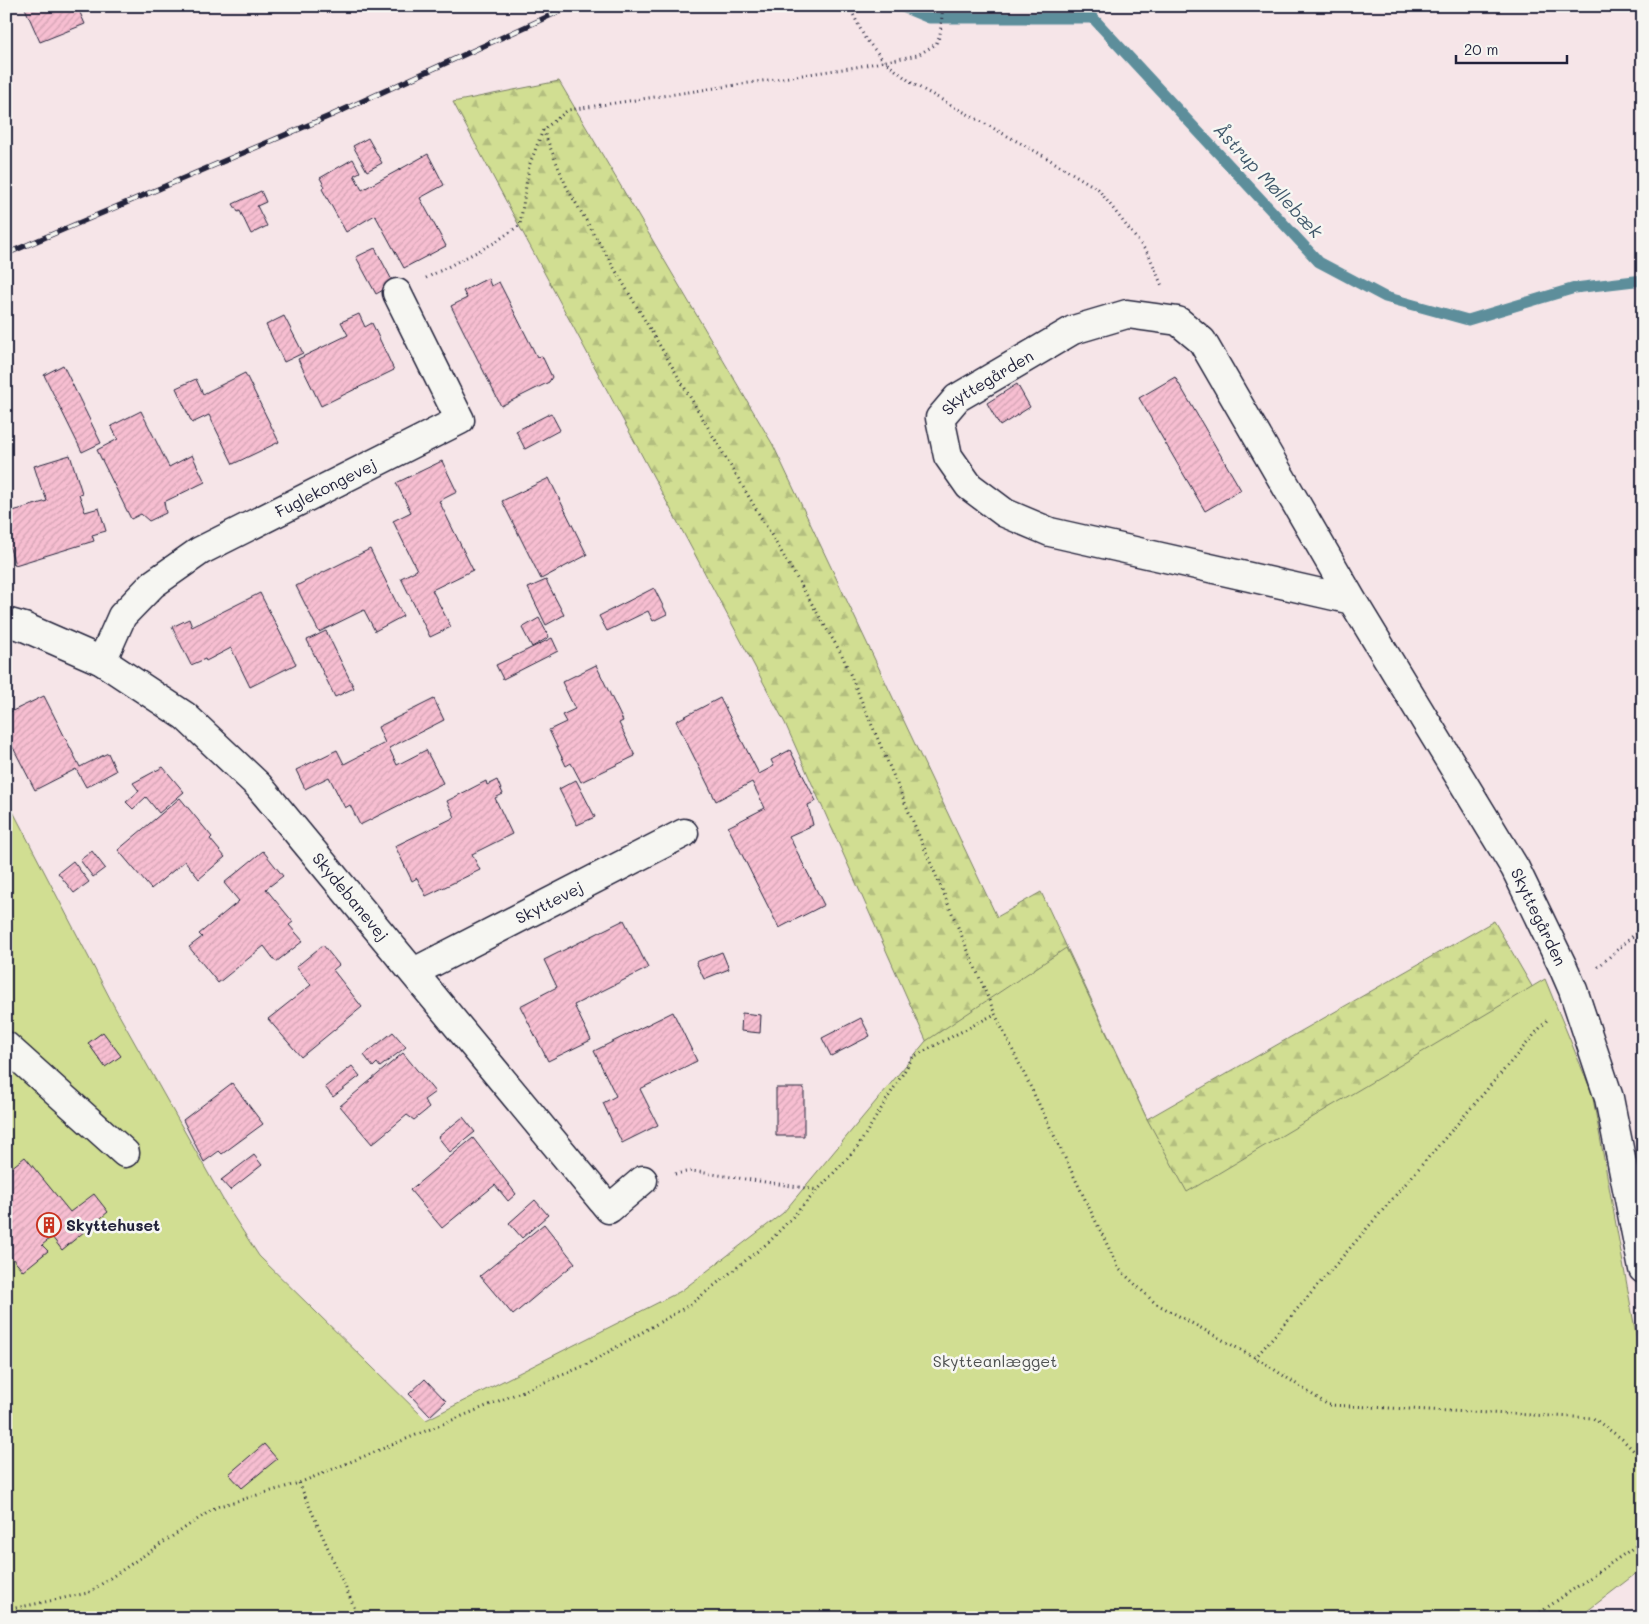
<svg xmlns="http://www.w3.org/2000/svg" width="1649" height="1624" font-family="Mali,sans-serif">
	<defs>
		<pattern id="forest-firs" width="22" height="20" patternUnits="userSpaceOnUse" patternTransform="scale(1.25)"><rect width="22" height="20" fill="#d1de92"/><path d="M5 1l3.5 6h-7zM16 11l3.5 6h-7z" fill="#b3be7f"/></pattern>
		<pattern id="building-hatch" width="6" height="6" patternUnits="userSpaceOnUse" patternTransform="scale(1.25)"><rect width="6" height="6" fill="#f7bed1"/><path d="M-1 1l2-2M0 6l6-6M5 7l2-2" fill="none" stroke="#d3a3b4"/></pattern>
	</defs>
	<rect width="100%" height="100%" fill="#f6e5e8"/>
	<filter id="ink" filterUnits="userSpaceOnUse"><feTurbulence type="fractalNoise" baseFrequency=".02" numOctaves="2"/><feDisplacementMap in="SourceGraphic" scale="10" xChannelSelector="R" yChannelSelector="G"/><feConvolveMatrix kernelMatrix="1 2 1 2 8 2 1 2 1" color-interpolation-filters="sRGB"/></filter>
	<g filter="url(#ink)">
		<path fill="url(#forest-firs)" stroke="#7a8066" d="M559,81L773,445L997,917L1041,892L1147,1119L1494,921L1544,1007L1077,1380L785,723L453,102Z"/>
		<path fill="#d1de92" stroke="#7a8066" d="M6,798L114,1006L226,1205L259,1256L426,1420L681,1291L783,1213L926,1041L1066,948L1147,1119L1187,1192L1545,979L1592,1093L1643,1373V1568L1578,1618H6Z"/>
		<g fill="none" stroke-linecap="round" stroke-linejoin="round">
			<path stroke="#5d8e9b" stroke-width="11" d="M900,6L929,18H1093L1319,262L1385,297L1468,320L1575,288L1643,280"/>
		</g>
		<path fill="url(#building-hatch)" stroke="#22223b" d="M24,6H77L85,24L40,42Z
			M368,138L382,163L367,171L353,146Z
			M428,154L444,185L420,198L446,246L404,268L375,215L346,232L322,189L325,187L320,178L353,159L360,172L354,175L362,190Z
			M261,191L266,202L257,206L267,226L251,234L240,211L238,212L233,204Z
			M375,248L394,284L376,294L356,257Z
			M488,278L491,286L499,282L537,357L542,356L552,377L549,382L501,406L451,306L467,298L463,291Z
			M359,314L365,327L372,323L394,370L321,406L298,359L348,335L341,322Z
			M284,316L303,353L284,362L266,325Z
			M63,365L101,443L82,452L44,375Z
			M245,373L279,442L233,464L209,415L192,423L176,388L196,379L203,394Z
			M1175,377L1241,490L1205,511L1139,398Z
			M1017,384L1030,407L1000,426L987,403Z
			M141,411L169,467L192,455L205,482L164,502L166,513L149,521L141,514L131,519L97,450L118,439L111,426Z
			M551,413L560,430L525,449L516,431Z
			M70,455L82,493L79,494L85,512L99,508L106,531L92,535L94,541L15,565L6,535V513L47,501L43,490L42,491L34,466Z
			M442,461L457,492L439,501L473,570L432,590L451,627L430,637L401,578L417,570L393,521L411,512L396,483Z
			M549,478L587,555L541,579L502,501Z
			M370,549L403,616L375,631L364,610L319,632L296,586Z
			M546,580L564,615L546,625L528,588Z
			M654,588L667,614L653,621L648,611L607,631L599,616Z
			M260,593L296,664L250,687L231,648L206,661L205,659L191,665L172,627L189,619L192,627Z
			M539,618L549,637L532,647L522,628Z
			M326,631L354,688L335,697L307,640Z
			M552,638L558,651L503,679L496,665Z
			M596,665L623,721L619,723L635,756L581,782L571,763L566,766L549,730L566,722L562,715L575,709L562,682Z
			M44,696L80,767L108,753L116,771L86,787L76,769L35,790L6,734V714Z
			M720,698L759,774L774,766L771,760L790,750L816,801L808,805L813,825L789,836L824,905L779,928L728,827L765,808L752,782L716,801L676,721Z
			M434,699L444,720L389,748L397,765L426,750L443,783L360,825L350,805L345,808L329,777L305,789L296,770L337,750L344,764L385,743L378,727Z
			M163,767L184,792L159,813L146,797L133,809L126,802L139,791L133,783Z
			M497,780L503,794L495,798L512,834L472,854L480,870L426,896L417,878L412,881L395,846L455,817L447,801L486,781L487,785Z
			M576,780L595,817L577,825L559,789Z
			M180,798L212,837L210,839L225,857L199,879L185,861L151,889L118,850Z
			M92,851L105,868L93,877L80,860Z
			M263,851L283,876L266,889L293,922L289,925L303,941L276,962L264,946L218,983L189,947L202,937L199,934L239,901L224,883Z
			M73,861L89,882L74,893L58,873Z
			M624,920L648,968L574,1005L591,1040L548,1061L520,1006L557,987L544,960Z
			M323,945L339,965L333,970L362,1007L301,1057L268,1019L311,985L296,967Z
			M722,952L729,969L704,979L696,962Z
			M673,1012L697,1061L640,1089L658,1125L622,1143L603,1103L616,1096L594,1051Z
			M742,1013L761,1015L760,1033L741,1031Z
			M861,1018L870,1036L831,1056L822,1038Z
			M103,1032L121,1056L105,1067L88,1043Z
			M393,1032L406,1047L380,1067L377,1063L373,1067L364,1055Z
			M403,1053L435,1092L424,1100L429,1108L414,1120L407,1115L372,1144L340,1106Z
			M352,1066L360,1076L333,1097L325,1087Z
			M232,1083L263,1124L222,1154L219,1151L204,1162L183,1120Z
			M776,1088H804V1136H776Z
			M463,1117L475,1132L450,1152L438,1137Z
			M473,1138L516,1194L508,1201L495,1185L442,1228L410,1190Z
			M254,1155L262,1165L230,1190L221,1180Z
			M25,1157L70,1212L94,1194L108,1212L62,1250L52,1237L42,1245L48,1251L23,1271L6,1251V1172Z
			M535,1200L548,1215L522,1238L509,1223Z
			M544,1224L575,1263L513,1315L480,1276Z
			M425,1379L446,1401L430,1416L409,1394Z
			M264,1444L277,1459L242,1488L229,1474Z"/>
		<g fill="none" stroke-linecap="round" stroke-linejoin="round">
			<defs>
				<g id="minor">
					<path id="s1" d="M1352,600L1050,532L1005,513L969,486L948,456L940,418L957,398L1073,330L1127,314L1178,321L1202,341L1352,600L1515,868L1563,967L1573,990L1609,1098L1643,1269"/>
					<path id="s2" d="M6,622L24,627L102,661L185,716L258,785L609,1209L643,1180"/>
					<path id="s3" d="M102,661L122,616L153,584L200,551L460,420L397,293"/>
					<path id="s4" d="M414,972L684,833"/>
					<path d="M6,1046L125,1153"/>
				</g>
			</defs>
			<use href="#minor" stroke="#22223b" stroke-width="31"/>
			<path stroke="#22223b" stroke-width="3" stroke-dasharray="1 4" stroke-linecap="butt" d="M849,6L865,38L884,61L913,84L1042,155L1098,189L1149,255L1162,286
				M543,130L567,188L842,655L995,1014L1119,1269L1155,1303L1263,1362L1328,1405L1593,1418L1622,1439L1643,1460
				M426,278L494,243L520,225L529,166L543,130L568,110L856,67L918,55L936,44L940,35L943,6
				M1598,967L1643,927
				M675,1174L692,1171L818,1190
				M1255,1358L1547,1020
				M299,1483L359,1618
				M6,1610L88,1593L216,1507L299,1483L584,1366L691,1304L769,1242L857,1148L913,1057L995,1014
				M1532,1618L1643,1541"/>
			<use href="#minor" stroke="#f6f6f2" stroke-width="28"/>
			<defs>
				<path id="rail" d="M6,254L332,115L571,6"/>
			</defs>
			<use href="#rail" stroke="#22223b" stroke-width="5.5"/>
			<use href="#rail" stroke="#f6f6f2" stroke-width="4" stroke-dasharray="11" stroke-linecap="butt"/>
		</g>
	</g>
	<defs>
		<symbol id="building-ring" viewBox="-11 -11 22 22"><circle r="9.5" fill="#f6f6f2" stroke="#c8321e" stroke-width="1.5"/><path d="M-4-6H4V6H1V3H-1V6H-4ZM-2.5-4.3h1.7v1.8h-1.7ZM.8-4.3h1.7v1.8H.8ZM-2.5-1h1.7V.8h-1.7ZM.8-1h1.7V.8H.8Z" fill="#c8321e"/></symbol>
	</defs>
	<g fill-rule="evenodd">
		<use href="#building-ring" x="35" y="1211" width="28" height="28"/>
	</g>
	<g text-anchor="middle" stroke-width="5" stroke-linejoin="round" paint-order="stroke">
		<g font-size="16" fill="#22223b" stroke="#f6f6f2">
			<text dy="6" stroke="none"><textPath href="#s1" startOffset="539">Skyttegården</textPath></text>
			<text dy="6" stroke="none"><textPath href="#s3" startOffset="292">Fuglekongevej</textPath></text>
			<text dy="6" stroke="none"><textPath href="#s2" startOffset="449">Skydebanevej</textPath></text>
			<text dy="6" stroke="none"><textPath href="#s4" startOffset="152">Skyttevej</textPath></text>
			<text dy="6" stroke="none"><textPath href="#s1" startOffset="1446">Skyttegården</textPath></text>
		</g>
		<g font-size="16" font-weight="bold" fill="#22223b" stroke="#f6f6f2" text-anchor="start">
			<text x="66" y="1231">Skyttehuset</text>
		</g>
		<g font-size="16" fill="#4e5151" stroke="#f6f6f2">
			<text x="995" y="1367">Skytteanlægget</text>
		</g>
		<g font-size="18" font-style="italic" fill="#40586b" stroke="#f6f6f2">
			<text transform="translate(1268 181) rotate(47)" y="6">Åstrup Møllebæk</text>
		</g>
	</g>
	<rect width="1649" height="1624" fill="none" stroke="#f6f6f2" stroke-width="25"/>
	<rect x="12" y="12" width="1624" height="1599" fill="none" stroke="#22223b" stroke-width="2" filter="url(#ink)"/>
	<path d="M1456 55v8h111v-8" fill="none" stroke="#22223b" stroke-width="2.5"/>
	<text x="1464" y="55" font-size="15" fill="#22223b" stroke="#f6f6f2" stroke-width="4" paint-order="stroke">20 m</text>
</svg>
